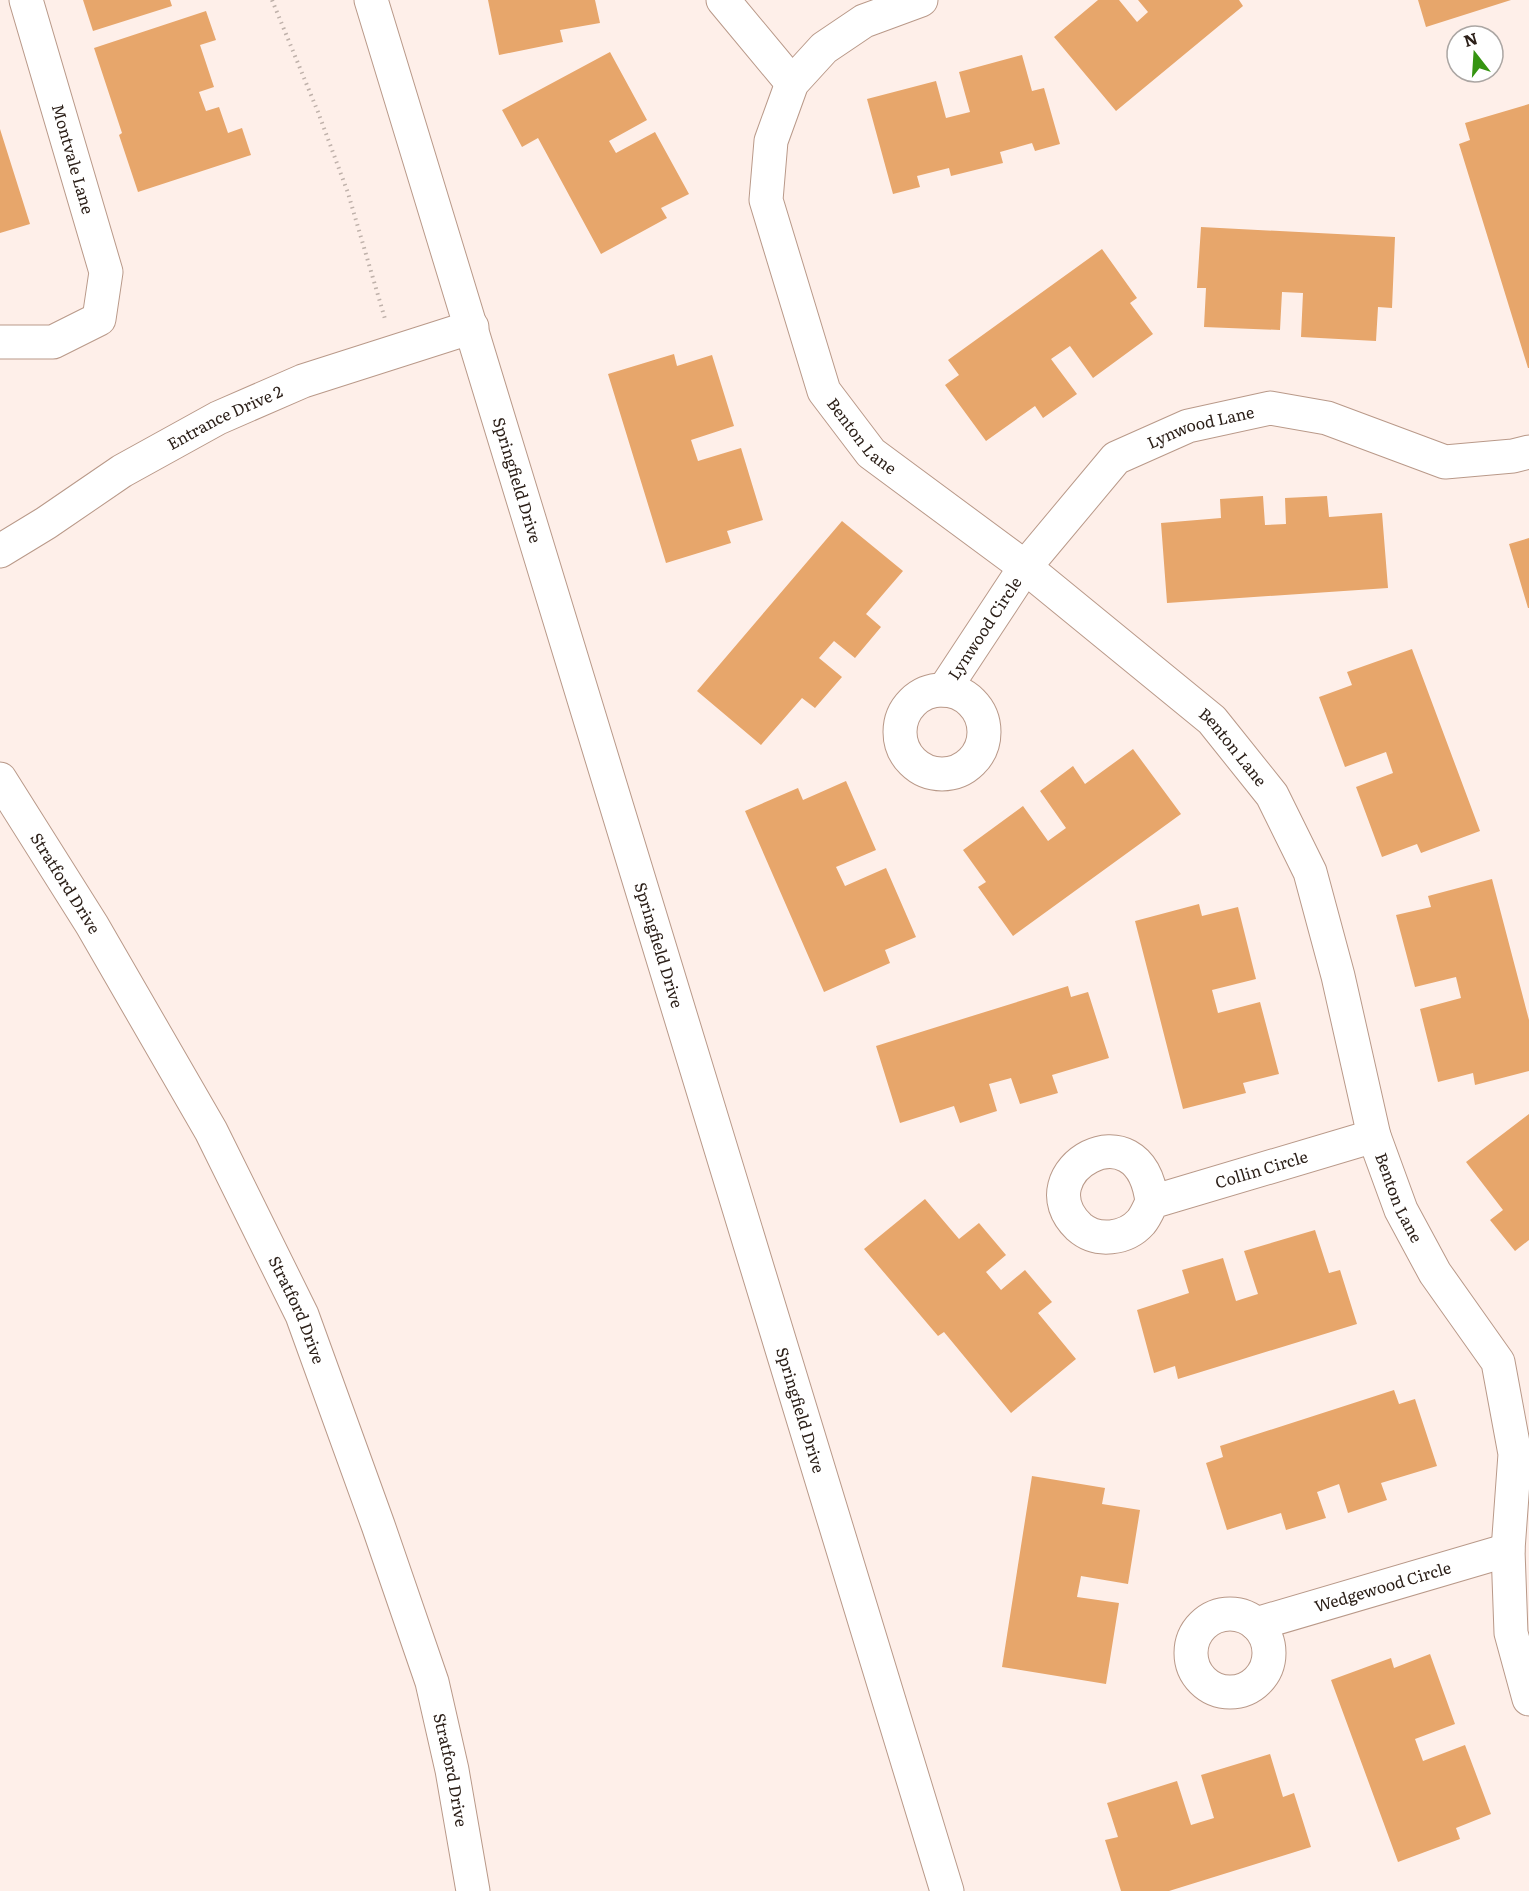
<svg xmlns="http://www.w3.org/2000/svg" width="1529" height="1891" font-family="Literata,serif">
	<rect width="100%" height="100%" fill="#feefe9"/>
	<path fill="#e7a66b" d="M83,0H170L172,6L93,31Z
		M488,0H595L600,23L560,30L563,42L499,55Z
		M1098,0H1119L1137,22L1148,12L1138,0H1239L1243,6L1116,111L1054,37Z
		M1418,0H1511L1426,27Z
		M206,11L216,40L200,45L214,87L199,92L206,111L219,107L228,133L242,128L251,155L138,192L119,135L122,133L94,48Z
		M610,52L647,120L609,141L616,153L655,132L689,194L661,208L667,218L601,254L538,138L522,147L502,110Z
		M1022,55L1032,91L1044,88L1060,144L1035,151L1032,143L1000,152L1003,163L951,176L949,168L917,176L920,187L893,194L867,99L936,81L946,118L970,112L959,72Z
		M1529,104V368H1528L1459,144L1470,140L1465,123Z
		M0,129L30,224L0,233Z
		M1201,227L1395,237L1392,308L1378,307L1376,341L1301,337L1303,293L1282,292L1280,330L1204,327L1206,288H1197Z
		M1102,249L1137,298L1130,303L1153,334L1093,378L1070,346L1051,359L1077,394L1043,418L1035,406L986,441L945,385L959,375L948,360Z
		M674,354L677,366L712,355L734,426L691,440L698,461L741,448L763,520L727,531L731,543L666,563L608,374Z
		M1263,496L1265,525L1286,524L1285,498L1327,496L1329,517L1382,513L1388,588L1167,603L1161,523L1221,518L1220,499Z
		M842,521L903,571L866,614L881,627L855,658L834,641L819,658L842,677L815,708L802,698L761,745L697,691Z
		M1529,538V608H1528L1509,544Z
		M1412,649L1480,831L1421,853L1417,844L1382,857L1356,787L1393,773L1386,752L1345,767L1319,697L1352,685L1347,672Z
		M1133,749L1181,814L1013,936L978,887L986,882L963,850L1023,806L1048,841L1066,828L1040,791L1073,766L1085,784Z
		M846,781L876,850L836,867L845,886L886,868L916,937L885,950L890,963L824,992L745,811L798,788L803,800Z
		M1492,879L1529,1020V1071L1475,1085L1473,1073L1438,1082L1420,1009L1461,998L1456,977L1415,987L1396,915L1431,907L1428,896Z
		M1199,904L1202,916L1238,907L1256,979L1212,990L1218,1013L1260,1002L1279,1074L1243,1083L1246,1093L1183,1109L1135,921Z
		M1068,986L1071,997L1088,992L1109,1058L1052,1075L1058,1093L1020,1104L1011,1078L989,1084L997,1111L960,1123L954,1106L900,1123L876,1046Z
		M1529,1114V1240L1515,1251L1490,1220L1503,1210L1466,1162Z
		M925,1199L959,1239L979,1223L1006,1255L986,1272L1001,1290L1025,1270L1052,1302L1038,1313L1076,1359L1011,1413L944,1332L938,1336L864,1249Z
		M1315,1230L1329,1273L1340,1270L1357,1324L1178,1379L1175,1366L1154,1373L1137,1310L1189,1293L1182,1270L1223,1258L1236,1301L1258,1294L1244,1251Z
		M1394,1390L1399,1404L1415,1399L1437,1466L1381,1483L1387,1500L1348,1513L1339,1484L1317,1492L1326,1518L1286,1530L1281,1513L1227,1530L1206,1463L1223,1457L1220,1446Z
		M1032,1476L1105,1488L1102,1504L1140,1510L1128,1584L1081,1576L1077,1597L1119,1603L1106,1684L1002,1667Z
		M1430,1654L1455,1724L1415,1739L1423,1761L1465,1745L1491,1814L1456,1828L1460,1839L1398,1862L1331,1680L1391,1658L1394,1668Z
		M1270,1754L1283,1797L1294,1793L1311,1847L1169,1891H1121L1105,1840L1118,1837L1107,1803L1177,1781L1191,1825L1214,1818L1201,1775Z"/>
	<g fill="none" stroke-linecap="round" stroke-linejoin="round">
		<defs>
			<g id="minor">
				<path id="s1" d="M371,0L947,1891"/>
				<path d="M723,0L792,83"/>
				<path id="s2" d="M921,0L864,21L824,48L792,83L771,141L766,200L824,391L871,453L1025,567L1212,720L1272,795L1310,872L1338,976L1374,1136L1401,1210L1435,1273L1498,1362L1515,1454L1508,1550L1511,1633L1529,1699"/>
				<path d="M0,342H53L99,319L106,272L26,0"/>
				<path id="s3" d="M0,551L46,523L122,471L218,418L303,381L472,327"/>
				<path id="s4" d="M944,690L1025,567L1116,458L1188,426L1270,408L1327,418L1445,462L1513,456L1529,452"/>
				<circle cx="942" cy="732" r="42"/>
				<path id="s5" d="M0,779L92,925L211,1131L302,1315L378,1525L432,1682L452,1770L473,1891"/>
				<path id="s6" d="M1152,1202C1140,1102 1022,1173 1079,1227C1097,1243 1126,1239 1141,1222C1146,1216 1149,1208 1152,1202L1374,1136"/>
				<circle cx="1230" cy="1653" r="39"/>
				<path id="s7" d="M1256,1624L1508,1550"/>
			</g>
		</defs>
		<use href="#minor" stroke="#b99989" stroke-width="35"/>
		<path stroke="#bfb1aa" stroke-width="4" stroke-dasharray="1.5 4.5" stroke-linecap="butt" d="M272,0L318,112L348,193L385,319"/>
		<use href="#minor" stroke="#fff" stroke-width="33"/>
	</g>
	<g text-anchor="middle" stroke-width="5" stroke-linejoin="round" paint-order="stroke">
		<g font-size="16" fill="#2c2019" stroke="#fff">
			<text transform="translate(73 159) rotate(74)" y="6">Montvale Lane</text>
			<text dy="6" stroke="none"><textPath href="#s3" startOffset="262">Entrance Drive 2</textPath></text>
			<text dy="6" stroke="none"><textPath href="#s4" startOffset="380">Lynwood Lane</textPath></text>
			<text dy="6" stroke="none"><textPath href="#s2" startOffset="536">Benton Lane</textPath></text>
			<text dy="6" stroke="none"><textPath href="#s1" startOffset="502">Springfield Drive</textPath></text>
			<text dy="6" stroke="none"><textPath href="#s4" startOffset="74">Lynwood Circle</textPath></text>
			<text dy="6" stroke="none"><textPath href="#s2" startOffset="1022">Benton Lane</textPath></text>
			<text dy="6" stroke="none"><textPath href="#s5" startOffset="123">Stratford Drive</textPath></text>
			<text dy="6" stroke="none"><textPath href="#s1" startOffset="988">Springfield Drive</textPath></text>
			<text dy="6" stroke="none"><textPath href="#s6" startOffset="384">Collin Circle</textPath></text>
			<text dy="6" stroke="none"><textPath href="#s2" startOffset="1508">Benton Lane</textPath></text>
			<text dy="6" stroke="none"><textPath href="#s5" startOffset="609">Stratford Drive</textPath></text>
			<text dy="6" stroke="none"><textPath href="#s1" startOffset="1474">Springfield Drive</textPath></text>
			<text dy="6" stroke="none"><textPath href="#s7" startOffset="132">Wedgewood Circle</textPath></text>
			<text dy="6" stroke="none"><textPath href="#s5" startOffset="1095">Stratford Drive</textPath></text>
		</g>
	</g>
	<g transform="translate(1475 54) rotate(343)"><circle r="28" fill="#ffffff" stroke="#aba6a3" stroke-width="1.5"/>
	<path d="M0-4.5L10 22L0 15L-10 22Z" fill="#359411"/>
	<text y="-9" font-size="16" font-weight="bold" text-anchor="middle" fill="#2c2019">N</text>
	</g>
</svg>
